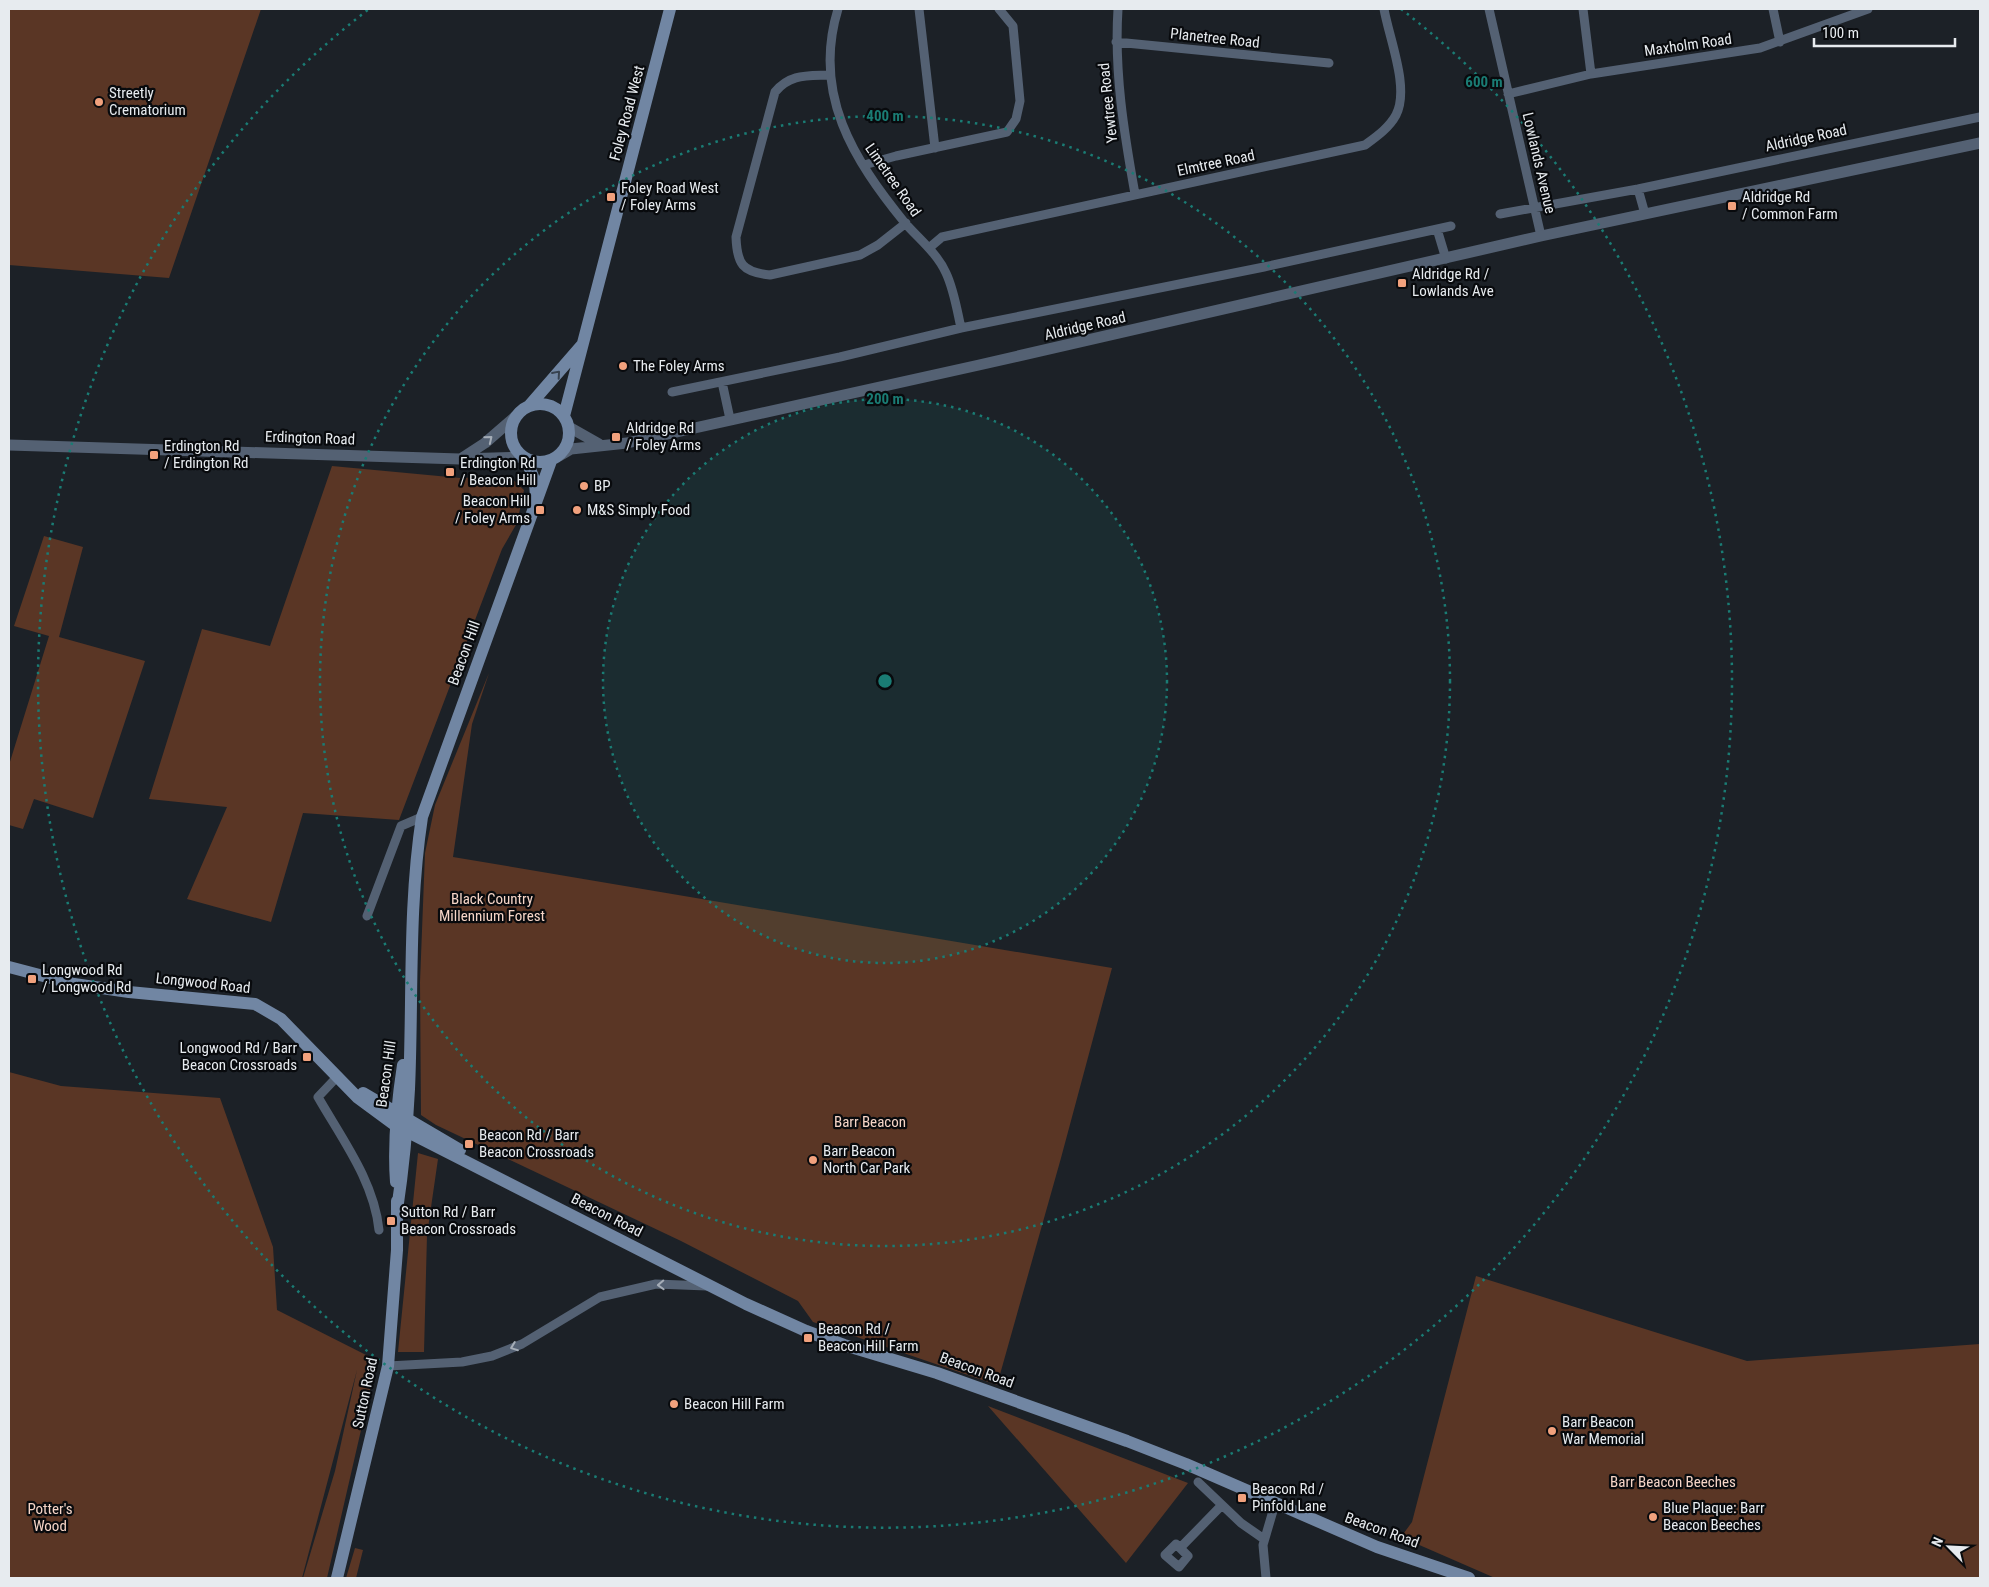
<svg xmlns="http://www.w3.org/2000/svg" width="1989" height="1587" font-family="'Roboto Condensed',sans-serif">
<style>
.green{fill:#5a3625}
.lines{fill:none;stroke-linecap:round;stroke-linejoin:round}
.minor{stroke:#546173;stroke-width:9}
.tertiary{stroke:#546173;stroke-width:11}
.secondary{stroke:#7186a3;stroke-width:12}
.oneway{stroke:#374250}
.oneway2{stroke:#a5adb7}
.ring{fill:none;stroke:#1a7c74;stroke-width:2.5;stroke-dasharray:2.5 5}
.poi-dot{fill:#f1a17d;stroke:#080a0d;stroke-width:2}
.labels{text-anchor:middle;stroke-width:4.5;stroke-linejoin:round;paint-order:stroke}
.street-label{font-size:15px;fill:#e7ebef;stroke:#080a0d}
.poi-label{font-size:15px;fill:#e7ebef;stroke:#080a0d;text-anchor:start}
.park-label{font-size:15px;fill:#f6d5c7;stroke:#080a0d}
.centre{fill:#1a7c74;stroke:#080a0d;stroke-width:2.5}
.ring-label{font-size:15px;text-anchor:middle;font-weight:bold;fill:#1a7c74;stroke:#080a0d;stroke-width:4.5;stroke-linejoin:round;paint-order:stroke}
</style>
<rect width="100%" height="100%" fill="#1c2127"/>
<!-- green -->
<path class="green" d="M9,9h252l-92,269 -160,-13z
M332,466l128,12 49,-2 15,14 -7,33 -15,26 -103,271 -96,-7 -32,109 -84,-23 40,-92 -78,-8 53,-170 68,17z
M44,536l39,11 -24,90 86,24 -52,157 -59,-19 -11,30 -14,-4v-60l40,-129 -35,-10z
M489,673l-17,51 -19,133 659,111 -51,190 -64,227 -184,-63 -15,-21 -117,-60 -245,-116 -15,-10 -1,-133 5,-129 10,-48z
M9,1072l52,14 159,12 53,149 4,63 97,49 -4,32 -43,187h-24l32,-107 22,-101 -55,208h-293z
M418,1153l20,6 -11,76 -3,117h-26z
M1476,1276l271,85 233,-17v234h-485l-94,-41 11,-15z
M988,1406l200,77 -62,80z
M355,1548l8,2 -7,28h-10z"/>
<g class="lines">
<!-- minor -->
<path class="minor" d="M838,9c-26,85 15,150 67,214 14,16 32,30 41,50 8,17 11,37 15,55
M919,9l16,139
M1118,9c-4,62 6,124 17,185
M1489,9l52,227
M1583,9l8,65
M1773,9l7,33
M1116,42l213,21
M829,75c-23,1 -39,-1 -54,17l-39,145c1,27 6,35 34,38l90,-20 18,-10 28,-22
M1508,94l83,-20 169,-26 108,-39
M864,165l32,-9 111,-24 9,-13 4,-18 -7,-75 -14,-17
M1638,189l7,25
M1500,214l138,-25 342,-72
M1437,229l9,30
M929,248l13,-11 423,-92c11,-8 24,-17 31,-30 14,-27 -7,-77 -12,-106
M722,382l8,37
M672,392l168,-35 121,-29 303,-61 187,-41
M367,916l34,-90 21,-9
M337,1077l-19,20c24,42 56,84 61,133
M388,1366l74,-4 30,-6 30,-12 78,-47 56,-13 51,2
M1198,1482l43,41 23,16
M1180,1548l8,8 -9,11 -14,-12 11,-11 4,4 41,-42
M1266,1578l-3,-33 12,-41"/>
<!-- tertiary -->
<path class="tertiary" d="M569,427l30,17
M9,445l451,14 63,-2
M559,456l12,-7 56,-6 352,-78 562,-129 439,-93
M462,458l23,-15 30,-26"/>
<!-- secondary -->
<path class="secondary" d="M511 433a29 29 0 1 1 58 0a29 29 0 1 1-58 0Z
M529,406l53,-61
M564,416l106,-407
M527,461l8,21 1,15
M9,967l65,17 55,8 126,12 26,15 77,79 38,28 350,178 60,27 38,14 93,28 190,68 59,23 191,83 92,31
M363,1093l97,57
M396,1182c-3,-40 1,-78 7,-117
M397,1210c6,-40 10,-80 12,-121 4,-91 -1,-181 13,-272l129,-356
M337,1578l51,-212 9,-116v-49"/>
</g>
<!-- one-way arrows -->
<defs><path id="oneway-chevron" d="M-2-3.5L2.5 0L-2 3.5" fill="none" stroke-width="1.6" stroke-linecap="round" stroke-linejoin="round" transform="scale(1.25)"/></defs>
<use class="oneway" href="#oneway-chevron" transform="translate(557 374) rotate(-49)"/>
<g class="oneway2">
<use href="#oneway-chevron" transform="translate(489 439) rotate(-39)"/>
<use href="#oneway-chevron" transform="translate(661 1285) rotate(178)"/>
<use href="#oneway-chevron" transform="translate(514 1347) rotate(159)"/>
</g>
<!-- distance rings -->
<circle cx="885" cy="681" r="282" fill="#1a7c74" fill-opacity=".12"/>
<g class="ring">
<circle cx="885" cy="681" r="282"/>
<circle cx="885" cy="681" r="565"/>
<path d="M1401 9A847 847 0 1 1 369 9"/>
</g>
<!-- markers -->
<g class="poi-dot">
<circle cx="99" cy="102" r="5"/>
<rect x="606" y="192" width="10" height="10" rx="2.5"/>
<rect x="1727" y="201" width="10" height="10" rx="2.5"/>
<rect x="1397" y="278" width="10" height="10" rx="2.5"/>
<circle cx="623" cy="366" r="5"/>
<rect x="611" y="432" width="10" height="10" rx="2.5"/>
<rect x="149" y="450" width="10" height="10" rx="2.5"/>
<rect x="445" y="467" width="10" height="10" rx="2.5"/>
<circle cx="584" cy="486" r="5"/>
<rect x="535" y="505" width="10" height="10" rx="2.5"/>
<circle cx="577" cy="510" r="5"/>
<rect x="27" y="974" width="10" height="10" rx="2.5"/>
<rect x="302" y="1052" width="10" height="10" rx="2.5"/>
<rect x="464" y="1139" width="10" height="10" rx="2.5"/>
<circle cx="813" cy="1160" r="5"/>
<rect x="386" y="1216" width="10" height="10" rx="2.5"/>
<rect x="803" y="1333" width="10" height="10" rx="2.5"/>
<circle cx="674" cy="1404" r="5"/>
<circle cx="1552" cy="1431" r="5"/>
<rect x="1237" y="1493" width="10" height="10" rx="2.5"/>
<circle cx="1653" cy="1517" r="5"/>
</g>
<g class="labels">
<!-- street labels -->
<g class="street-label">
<text transform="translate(1215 38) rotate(6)" y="5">Planetree Road</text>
<text transform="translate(1688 45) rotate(-8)" y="5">Maxholm Road</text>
<text transform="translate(1108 103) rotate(-96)" y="5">Yewtree Road</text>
<text transform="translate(627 113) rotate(-75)" y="5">Foley Road West</text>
<text transform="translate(1806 138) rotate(-12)" y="5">Aldridge Road</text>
<text transform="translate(1216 163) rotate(-12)" y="5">Elmtree Road</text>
<text transform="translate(1539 163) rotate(77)" y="5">Lowlands Avenue</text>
<text transform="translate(893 180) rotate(55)" y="5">Limetree Road</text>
<text transform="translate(1085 326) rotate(-13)" y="5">Aldridge Road</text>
<text transform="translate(310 438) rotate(2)" y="5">Erdington Road</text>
<text transform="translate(464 653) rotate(-70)" y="5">Beacon Hill</text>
<text transform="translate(203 983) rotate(6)" y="5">Longwood Road</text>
<text transform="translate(386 1074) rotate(-82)" y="5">Beacon Hill</text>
<text transform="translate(607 1215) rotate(27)" y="5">Beacon Road</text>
<text transform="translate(977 1370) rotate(20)" y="5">Beacon Road</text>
<text transform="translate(365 1393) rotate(-78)" y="5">Sutton Road</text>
<text transform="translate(1382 1530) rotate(20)" y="5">Beacon Road</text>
</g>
<!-- poi labels -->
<g class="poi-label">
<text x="109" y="98">Streetly<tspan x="109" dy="17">Crematorium</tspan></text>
<text x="621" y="193">Foley Road West<tspan x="621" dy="17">/ Foley Arms</tspan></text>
<text x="1742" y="202">Aldridge Rd<tspan x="1742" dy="17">/ Common Farm</tspan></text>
<text x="1412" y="279">Aldridge Rd /<tspan x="1412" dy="17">Lowlands Ave</tspan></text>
<text x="633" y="371">The Foley Arms</text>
<text x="626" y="433">Aldridge Rd<tspan x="626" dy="17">/ Foley Arms</tspan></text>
<text x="164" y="451">Erdington Rd<tspan x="164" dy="17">/ Erdington Rd</tspan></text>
<text x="460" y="468">Erdington Rd<tspan x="460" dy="17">/ Beacon Hill</tspan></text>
<text x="594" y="491">BP</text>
<text x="530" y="506" text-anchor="end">Beacon Hill<tspan x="530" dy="17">/ Foley Arms</tspan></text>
<text x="587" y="515">M&amp;S Simply Food</text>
<text x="42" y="975">Longwood Rd<tspan x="42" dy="17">/ Longwood Rd</tspan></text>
<text x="297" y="1053" text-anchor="end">Longwood Rd / Barr<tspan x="297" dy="17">Beacon Crossroads</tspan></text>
<text x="479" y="1140">Beacon Rd / Barr<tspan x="479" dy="17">Beacon Crossroads</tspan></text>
<text x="823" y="1156">Barr Beacon<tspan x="823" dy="17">North Car Park</tspan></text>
<text x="401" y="1217">Sutton Rd / Barr<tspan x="401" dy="17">Beacon Crossroads</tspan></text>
<text x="818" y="1334">Beacon Rd /<tspan x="818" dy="17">Beacon Hill Farm</tspan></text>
<text x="684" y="1409">Beacon Hill Farm</text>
<text x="1562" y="1427">Barr Beacon<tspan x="1562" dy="17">War Memorial</tspan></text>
<text x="1252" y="1494">Beacon Rd /<tspan x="1252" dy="17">Pinfold Lane</tspan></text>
<text x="1663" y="1513">Blue Plaque: Barr<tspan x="1663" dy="17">Beacon Beeches</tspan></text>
</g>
<!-- park labels -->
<g class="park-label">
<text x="492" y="904">Black Country<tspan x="492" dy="17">Millennium Forest</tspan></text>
<text x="870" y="1127">Barr Beacon</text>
<text x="1673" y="1487">Barr Beacon Beeches</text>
<text x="50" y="1514">Potter's<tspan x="50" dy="17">Wood</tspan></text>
</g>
</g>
<circle cx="885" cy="681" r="8" class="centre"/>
<g class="ring-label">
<text x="1484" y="87">600 m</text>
<text x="885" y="121">400 m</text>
<text x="885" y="404">200 m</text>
</g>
<!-- border -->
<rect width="1989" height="1587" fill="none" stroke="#e7ebef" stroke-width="20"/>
<!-- north arrow -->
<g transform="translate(1949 1547) rotate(294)" stroke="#080a0d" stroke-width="4" paint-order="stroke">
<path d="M0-4L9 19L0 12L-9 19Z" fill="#e7ebef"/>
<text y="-8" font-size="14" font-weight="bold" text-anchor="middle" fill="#e7ebef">N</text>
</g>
<!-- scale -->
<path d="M1814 38v8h141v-8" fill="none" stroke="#e7ebef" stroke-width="2.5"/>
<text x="1822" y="38" font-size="15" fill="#e7ebef" stroke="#080a0d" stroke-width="4" paint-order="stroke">100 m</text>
</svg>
